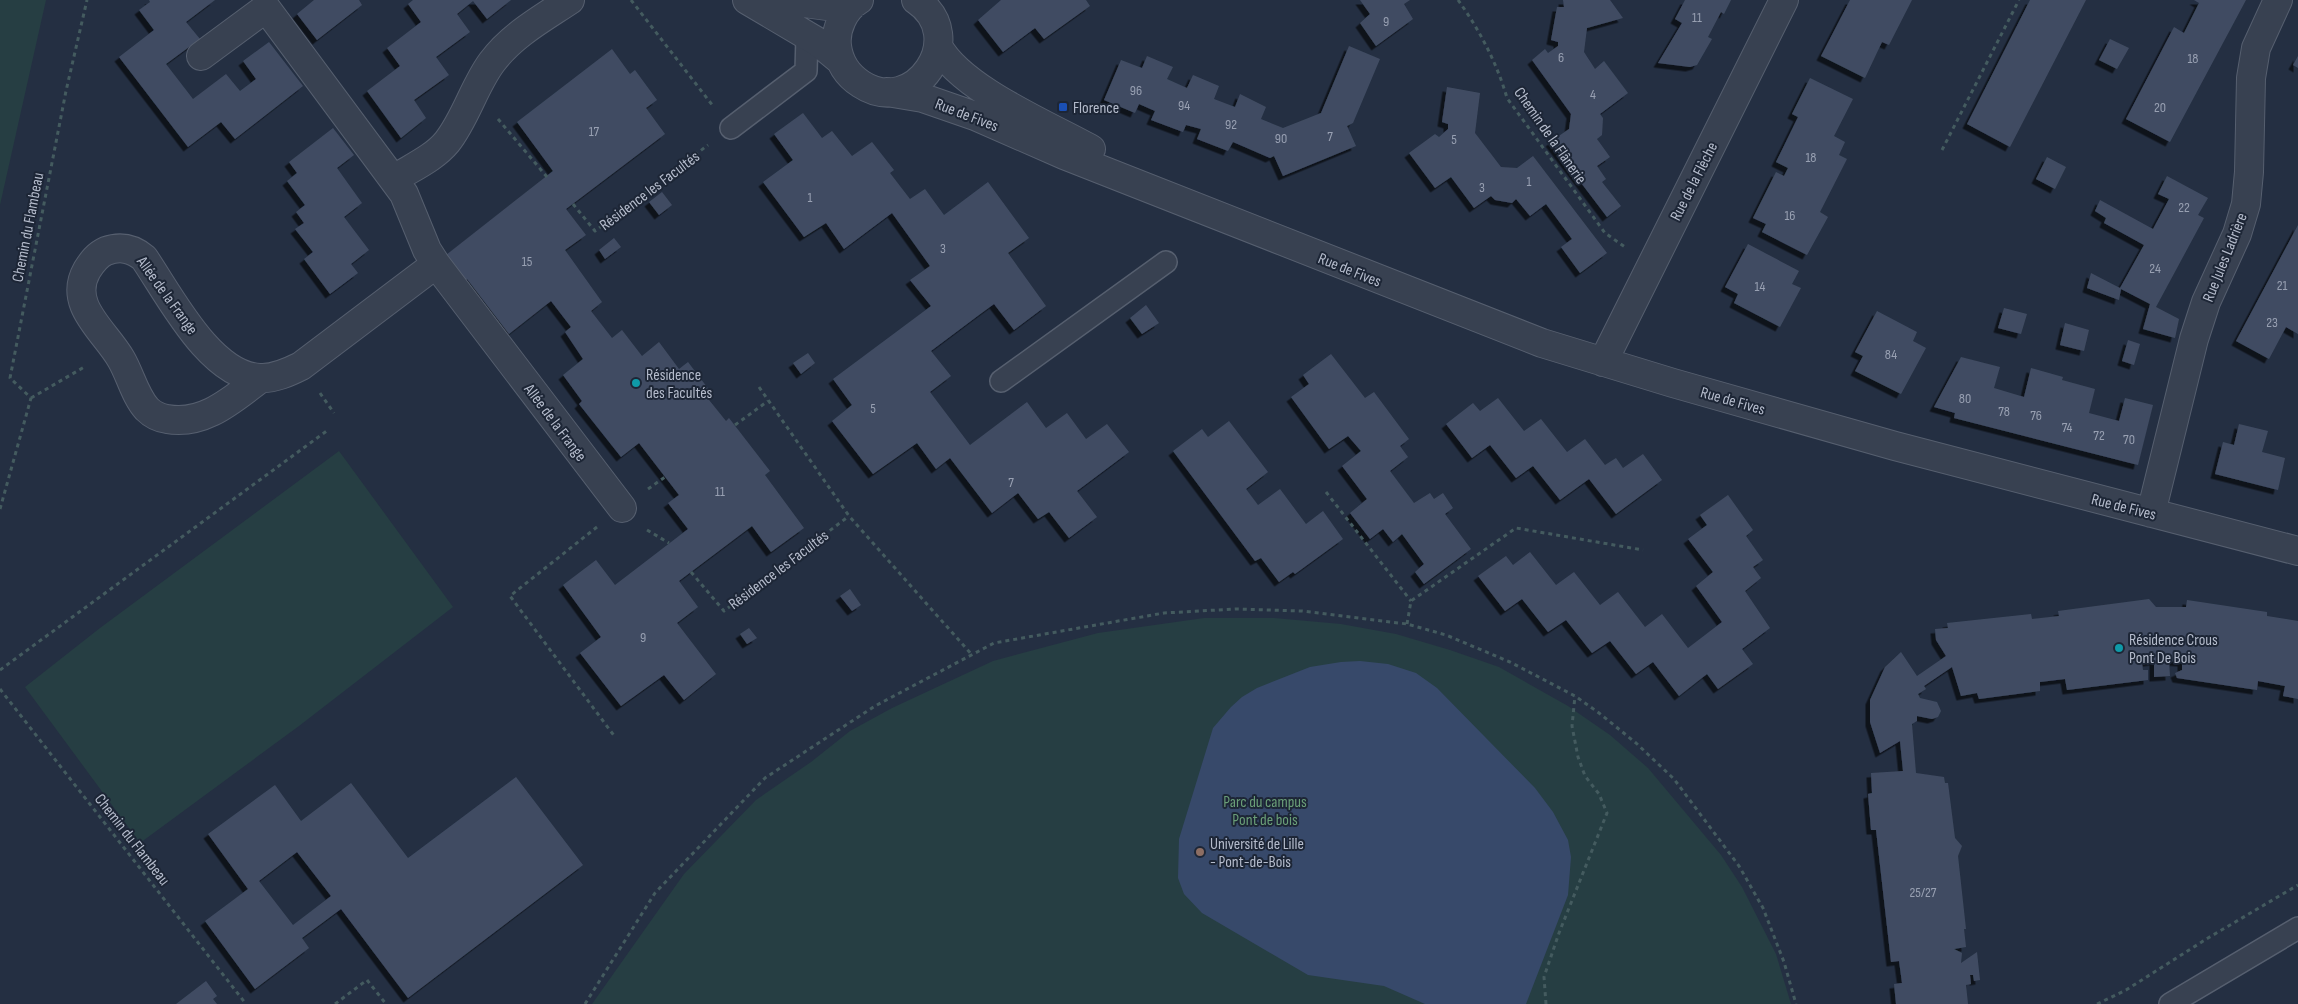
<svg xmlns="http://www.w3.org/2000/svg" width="2298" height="1004" font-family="'Sofia Sans Condensed',sans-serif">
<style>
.green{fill:#263e43}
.water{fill:#37496a}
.building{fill:#404c62;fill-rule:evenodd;filter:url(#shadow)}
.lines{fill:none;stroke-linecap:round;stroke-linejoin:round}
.lane-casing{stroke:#565f6f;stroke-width:24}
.street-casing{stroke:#565f6f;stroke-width:30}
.path{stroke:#445b5f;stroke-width:3;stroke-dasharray:4 4;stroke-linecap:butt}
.lane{stroke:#384151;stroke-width:21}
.street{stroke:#384151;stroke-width:28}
.transit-dot{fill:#1a4fb4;stroke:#1d2636;stroke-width:2}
.culture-dot{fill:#0f9aa8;stroke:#1d2636;stroke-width:2}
.education-dot{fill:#8d6e63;stroke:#1d2636;stroke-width:2}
.labels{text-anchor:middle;stroke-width:4;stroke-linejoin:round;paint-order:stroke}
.number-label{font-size:14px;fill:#98a0b2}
.poi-label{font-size:16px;fill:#b5bccc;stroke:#1d2636;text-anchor:start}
.street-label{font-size:16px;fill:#b5bccc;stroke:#1d2636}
.park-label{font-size:16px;fill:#6a9e78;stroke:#1d2636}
</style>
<defs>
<filter id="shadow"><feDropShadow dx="-4.5" dy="4.5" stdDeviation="0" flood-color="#0009"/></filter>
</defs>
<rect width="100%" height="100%" fill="#242f42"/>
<!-- green -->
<path class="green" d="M0,0h46l-46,205z
M339,451l114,156 -154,119 -159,117 -115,-156 75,-59z
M1204,618h70l67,6 55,10 54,16 49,17 69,39 42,29 38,33 73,87 21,32 34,67 15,50h-1199l92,-130 72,-74 55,-38 39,-31 42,-23 101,-47 105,-28z"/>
<!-- water -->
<path class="water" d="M1360,661l28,3 28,9 21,15 98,100 18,24 15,28 3,17 -3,38 -42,109h-101l-41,-18 -76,-11 -106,-62 -18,-19 -6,-16 1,-39 34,-111 18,-21 11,-10 15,-9 53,-21 31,-5z"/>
<!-- building -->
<path class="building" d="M149,0h66l-29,22 14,17 -34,25 27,35 33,-25 14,17 16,-12 -13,-18 26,-19 34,44 -68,53 -14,-17 -33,25 -69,-90 35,-27 -15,-20 11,-8z
M314,0h45l3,5 -45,35 -20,-26z
M413,0h98l-24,19 -14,-18 -16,13 13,18 -34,25 13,18 -35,25 12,18 -25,20 -34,-47 33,-25 -13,-18 34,-26 -13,-18z
M1001,0h85l4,6 -46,33 -9,-11 -32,24 -25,-32z
M1360,0h50l-6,4 9,15 -37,27 -16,-23 10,-9z
M1563,0h47l13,18 -36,10 -3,24 11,17 9,-8 24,32 -28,21 3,4 -1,17 -5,4 13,18 -13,9 9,13 -4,3 19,24 -14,11 -57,-75 19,-13 2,-15 -39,-54 13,-11 3,4 10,-7v-4l-7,-2 6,-33h7z
M1685,0h46l-7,14 -3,-2 -13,25 4,2 -15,26 -7,2 -32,-4 24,-40 -7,-4z
M1850,0h62l-23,45 -7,-3 -17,36 -44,-22z
M2030,0h56l-76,147 -43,-23z
M2194,0h52l-76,142 -44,-23 48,-92 10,6 15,-30z
M2110,39l19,9 -12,21 -18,-9z
M1349,46l31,13 -27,64 -6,3 9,20 -73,30 -9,-20 -4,2 -37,-16 -5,9 -31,-12 4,-10 -15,-4 -3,7 -32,-12 4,-9 -16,-7 -4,9 -31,-13 17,-40 21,8 5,-12 26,11 -6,12 20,9 6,-13 26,11 -5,13 21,8 5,-13 26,13 -5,12 22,9 38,-15z
M612,49l18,25 5,-4 22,30 -11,8 19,26 -99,75 20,26 -21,15 37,52 -11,9 21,27 10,-8 20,26 17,-14 20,27 9,-7 22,29 -5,4 21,26 3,-3 41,53 -5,4 39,53 -33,24 -19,-26 -73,55 19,26 -21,16 39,51 -32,26 -20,-25 -43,31 -41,-53 21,-16 -38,-52 33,-25 19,25 73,-56 -20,-26 11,-8 -40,-52 -18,14 -42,-53 3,-3 -19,-26 20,-16 -18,-27 6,-5 -20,-26 -42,33 -42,-55 -3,2 -18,-26 107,-84 -36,-49z
M2298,56v12l-5,-3z
M1810,78l43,21 -19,37 11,6 -6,13 8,4 -27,53 8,5 -21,38 -45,-23 4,-8 -13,-6 23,-46 8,4 4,-8 -12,-6 22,-45 -6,-3z
M1447,87l33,6 -5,40 26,34 16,1 16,-12 74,97 -27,20 -19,-26 11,-8 -26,-35 -16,12 -14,-17 -4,4 -17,-3 -4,-4 -17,12 -23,-31 -16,11 -26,-35 26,-19 4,3 9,-8v-5l-6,-2z
M803,113l19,25 10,-7 20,25 20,-14 22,28 -4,3 20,26 15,-10 19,26 44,-33 41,56 -21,15 38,53 -32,24 -20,-26 -15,11 -48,36 20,25 -21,16 40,53 57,-43 19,26 21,-15 19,26 21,-15 22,28 -52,39 20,26 -28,21 -20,-26 -11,7 -20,-26 -26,20 -42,-55 -14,11 -19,-26 -44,31 -41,-53 20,-16 -19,-26 98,-73 -21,-26 20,-14 -38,-53 -48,36 -18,-26 -22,14 -41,-55 30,-22 -19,-26z
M333,128l21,27 -17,13 25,35 -18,14 25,33 -18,14 7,9 -28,21 -26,-35 9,-7 -18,-23 9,-6 -8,-11 9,-7 -18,-24 10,-8 -8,-11z
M2047,157l19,10 -11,22 -19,-10z
M2167,176l41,22 -10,17 6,3 -48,89 23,12 -4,19 -32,-9 7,-25 -29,-15 -2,11 -32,-12 4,-15 29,15 24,-43 -40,-22 2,-5 -11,-7 5,-11 53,29 16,-30 -11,-5z
M662,192l10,13 -13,10 -10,-13z
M2298,225v109l-12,-7 -17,32 -33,-18z
M614,238l7,9 -16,12 -6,-9z
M1748,244l51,27 -7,13 9,4 -21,39 -46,-24 4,-9 -13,-7z
M1146,305l13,18 -17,11 -12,-16z
M2004,308l23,6 -6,20 -23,-6z
M1877,311l40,21 -4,9 13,7 -25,46 -46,-23 8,-15 -8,-4z
M2065,323l24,7 -5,21 -24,-6z
M2128,340l12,4 -6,21 -12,-4z
M808,353l7,10 -14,11 -8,-11z
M1331,354l34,44 9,-6 35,47 -9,7 8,11 -18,14 24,32 16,-10 4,6 9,-6 10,15 -8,6 26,35 -47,35 -9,-12 9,-8 -22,-30 -9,8 -10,-13 -13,10 -20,-26 17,-14 -25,-33 19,-15 -13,-15 -19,13 -38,-52 18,-13 -6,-9z
M1961,357l39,10 -6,21 30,9 7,-29 32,9 -1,3 33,9 -6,24 30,8 6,-23 28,7 -15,60 -184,-47 1,-5 -21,-6z
M1498,398l26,33 17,-12 26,33 18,-13 20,26 11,-7 7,10 20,-14 19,26 -46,34 -27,-35 -29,21 -27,-34 -17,12 -26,-33 -18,13 -26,-34 27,-21 7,8z
M1229,421l39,51 -22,17 12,16 22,-16 26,35 17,-13 20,28 -48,35 -2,-2 -14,10 -18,-24 -6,3 -82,-110 29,-22 6,8z
M2239,424l29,7 -6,21 23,6 -7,32 -63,-16 8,-32 11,3z
M1728,495l25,35 -7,6 17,24 -10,7 8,11 -16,13 25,37 -28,21 11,15 -35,25 -11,-15 -28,22 -26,-34 -17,12 -26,-33 -18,12 -26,-33 -18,12 -26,-33 -17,12 -27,-35 28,-20 7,9 17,-13 26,33 18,-13 26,33 18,-13 27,35 17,-13 26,34 34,-26 -26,-36 17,-14 -25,-33 19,-14 -7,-10z
M850,589l11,16 -9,6 -12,-15z
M2149,599l7,8h30l1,-7 80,12v4l31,5v78l-15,-3 2,-10 -27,-5 -1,9 -80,-12 -2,-5 7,-3v-8l-13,-1 1,15 -16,1v-16l-12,2 1,7h5v10l-81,10 -2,-11 -25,3v9l-61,8 -2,-6 -16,3 -9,-29 -28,19 2,3 -8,5 2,4 17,4 4,9 -3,6 -6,2 -15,-3v5l-5,3 4,49 28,4 1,6h3l7,55 7,8 -4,10 8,73h-2l2,18 -12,2 8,4 -1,10 16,-11 3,28 -6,1 -1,-6h-3l1,9 -5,1 2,19h-72l-2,-20 8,-1 -3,-22 -8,1 -15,-132h-5l-3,-36 4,-1 -1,-20 32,-2 -3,-30 -20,12 -10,-31v-22l15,-33 16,-15 16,24 29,-20 -10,-16 -1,-11 13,-1 -1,-5 84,-9 1,5 27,-3 -1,-5z
M749,628l8,10 -10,6 -7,-10z
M516,777l67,88 -175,133 -67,-89 -39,29 7,10 -54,41 -50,-68 43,-32 -40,-55 67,-49 26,36 50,-38 57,75zM297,852l34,44 -38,29 -34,-44z
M206,981l11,15 -4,3 4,5h-41z"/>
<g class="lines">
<!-- lane casing -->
<g class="lane-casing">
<path id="lane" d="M731,128l75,-57 1,-35
M1001,381l165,-119
M2170,1004l128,-76"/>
</g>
<!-- street casing -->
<g class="street-casing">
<path id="street" d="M747,0l71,42 23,19
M782,0l45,6 29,-4
M859,0c-15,9 -24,29 -22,46 2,16 10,29 24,38 53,35 110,-47 55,-84
M938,46c23,43 110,79 153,103
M201,56l65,-48 138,186 23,56 9,14 186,244
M887,92l36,6 52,18 89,39 478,188 131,40 222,63 403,105
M394,179c17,-11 40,-21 53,-37 19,-24 27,-56 45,-80 20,-27 51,-44 78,-62
M1603,362l181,-362
M261,378c-28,21 -57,48 -94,41 -7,-1 -15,-5 -20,-10 -12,-13 -17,-35 -26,-50 -16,-28 -54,-54 -34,-89 5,-8 10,-15 19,-19 14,-5 26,-3 38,7 26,38 66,118 116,120 14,1 29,-6 41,-12l135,-102
M2151,513l43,-174 12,-37 31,-68 9,-30 3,-32 2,-94 5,-30 22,-48"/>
</g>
<!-- path -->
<path class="path" d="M631,0l82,106
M1458,0c21,29 39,63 49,98l98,135 20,14
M498,119l49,58
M1942,150l77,-150
M573,204l22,27 113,-86
M759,387l90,129 123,139
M320,393l14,20
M31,398l55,-32
M735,425l33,-24
M648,489l17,-12
M1326,492l85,109
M0,509l31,-111 -21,-20 56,-287 21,-91
M597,527l-87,69 105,141
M647,530l22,13
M691,572l33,39 125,-95
M1407,624l4,-23 105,-73 127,22
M0,670l328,-240
M0,689l246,315
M335,1004l32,-24 19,24
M585,1004l70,-111 110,-115 110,-72 119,-63 170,-30 71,-4 67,2 105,13 39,11 64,27 65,34 24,17 37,30 38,36 65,87 24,42 21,54 12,42
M1546,1004l-2,-27 15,-44 48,-120 -8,-19 -14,-18 -7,-19 -6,-31 3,-30
M2097,1004l29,-14 82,-52 90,-53"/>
<!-- lane -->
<use href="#lane" class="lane"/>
<!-- street -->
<use href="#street" class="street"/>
</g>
<!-- markers -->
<rect class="transit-dot" x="1058" y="102" width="10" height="10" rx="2.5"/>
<g class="culture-dot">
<circle cx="636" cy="383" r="5"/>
<circle cx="2119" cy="648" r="5"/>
</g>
<circle class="education-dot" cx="1200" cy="852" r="5"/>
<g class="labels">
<!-- number labels -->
<g class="number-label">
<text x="1697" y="22">11</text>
<text x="1386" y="26">9</text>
<text x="1561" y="62">6</text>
<text x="2193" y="63">18</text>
<text x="1136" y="95">96</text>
<text x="1593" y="99">4</text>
<text x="1184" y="110">94</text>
<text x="2160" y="112">20</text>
<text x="1231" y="129">92</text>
<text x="594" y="136">17</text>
<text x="1330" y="141">7</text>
<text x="1281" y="143">90</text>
<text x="1454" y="144">5</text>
<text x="1811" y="162">18</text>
<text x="1529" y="186">1</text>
<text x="1482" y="192">3</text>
<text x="810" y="202">1</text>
<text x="2184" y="212">22</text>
<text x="1790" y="220">16</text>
<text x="943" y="253">3</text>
<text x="527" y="266">15</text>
<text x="2155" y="273">24</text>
<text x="2282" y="290">21</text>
<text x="1760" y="291">14</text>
<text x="2272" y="327">23</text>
<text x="1891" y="359">84</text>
<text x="1965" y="403">80</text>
<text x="873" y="413">5</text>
<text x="2004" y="416">78</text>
<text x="2036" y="420">76</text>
<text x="2067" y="432">74</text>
<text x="2099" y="440">72</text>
<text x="2129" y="444">70</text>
<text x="1011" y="487">7</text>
<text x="720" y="496">11</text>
<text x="643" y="642">9</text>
<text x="1923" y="897">25/27</text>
</g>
<!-- poi labels -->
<g class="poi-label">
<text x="1073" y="113">Florence</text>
<text x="646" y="380">Résidence<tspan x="646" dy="18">des Facultés</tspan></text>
<text x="2129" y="645">Résidence Crous<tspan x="2129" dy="18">Pont De Bois</tspan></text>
<text x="1210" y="849">Université de Lille<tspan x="1210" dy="18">- Pont-de-Bois</tspan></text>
</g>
<!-- street labels -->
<g class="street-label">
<text transform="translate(967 114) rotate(21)" y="6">Rue de Fives</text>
<text transform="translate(1551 135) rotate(55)" y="6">Chemin de la Flânerie</text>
<text transform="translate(1693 181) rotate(-63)" y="6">Rue de la Flèche</text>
<text transform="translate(649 190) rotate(-37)" y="6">Résidence les Facultés</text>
<text transform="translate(27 227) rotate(-79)" y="6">Chemin du Flambeau</text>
<text transform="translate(2224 257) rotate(-68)" y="6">Rue Jules Ladrière</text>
<text transform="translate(1350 269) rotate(22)" y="6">Rue de Fives</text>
<text transform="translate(168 295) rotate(54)" y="6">Allée de la Frange</text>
<text transform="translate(1733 400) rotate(16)" y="6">Rue de Fives</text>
<text transform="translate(556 422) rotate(53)" y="6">Allée de la Frange</text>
<text transform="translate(2124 506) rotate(14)" y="6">Rue de Fives</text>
<text transform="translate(778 569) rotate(-37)" y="6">Résidence les Facultés</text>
<text transform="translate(133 839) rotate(52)" y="6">Chemin du Flambeau</text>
</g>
<!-- park labels -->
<g class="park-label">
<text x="1265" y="807">Parc du campus<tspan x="1265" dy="18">Pont de bois</tspan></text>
</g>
</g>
</svg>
